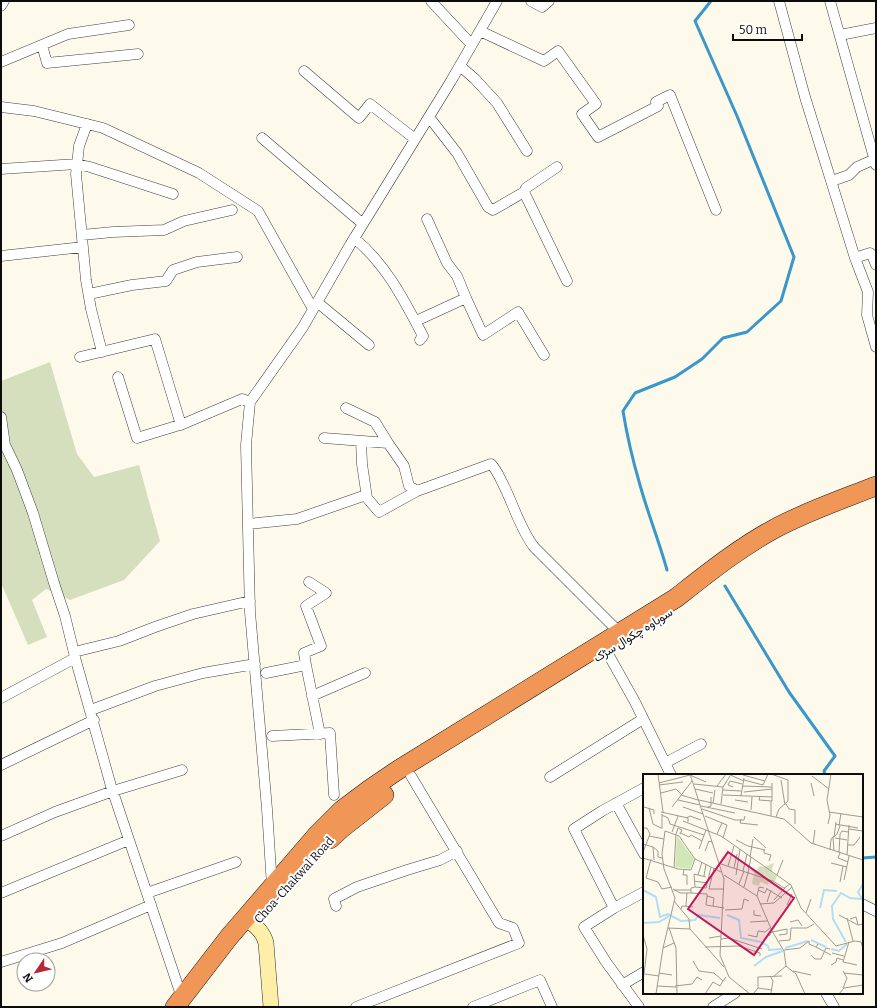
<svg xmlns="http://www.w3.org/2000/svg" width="877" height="1008" font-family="Bitter,Vazirmatn,serif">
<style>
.cemetery{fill:#d5dfbe}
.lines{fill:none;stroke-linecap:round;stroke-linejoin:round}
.stream{stroke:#3a97c9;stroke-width:3}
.street-casing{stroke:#3f3f3f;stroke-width:11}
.secondary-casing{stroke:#2e2e2e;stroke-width:16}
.highway-casing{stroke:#1d1d1d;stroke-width:20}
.street{stroke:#fff;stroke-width:10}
.secondary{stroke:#fdefa8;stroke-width:15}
.highway{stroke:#f09657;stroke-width:19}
.labels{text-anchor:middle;stroke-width:4;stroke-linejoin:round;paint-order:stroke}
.street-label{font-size:12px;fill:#0c0c0c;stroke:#fff}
.inset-river{fill:none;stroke:#b1def4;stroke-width:2}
.inset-road{fill:none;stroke:#9d9b92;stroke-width:1}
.view{fill:#c2185b;fill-opacity:0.15;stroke:#c2185b;stroke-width:2}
.inset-edge{fill:none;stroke:#0c0c0c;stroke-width:2}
</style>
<rect width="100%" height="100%" fill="#fefaeb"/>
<!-- cemetery -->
<path class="cemetery" d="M50,362l27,92 17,23 45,-12 21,76 -36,39 -54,20 -24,-11 -14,11 15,37 -19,8 -27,-62v-202z"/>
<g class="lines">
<!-- stream -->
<path class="stream" d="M667,570c-8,-29 -19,-56 -27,-85 -7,-24 -13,-49 -17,-74l12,-18 40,-16 27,-18 21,-21 24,-6 34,-31 13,-44 -57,-141 -42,-95 16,-20
M725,586l64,106 46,64 -11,15 1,4
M862,858l14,-1"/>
<!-- street casing -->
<g class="street-casing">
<path id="street" d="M431,1l41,44
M531,1l11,6 7,-6
M779,1l26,96 50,161 13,34 -1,23 9,32
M830,1l46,164
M1,6l3,-5
M480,31l64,30 14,-10 38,53 -14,10 16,23 60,-31 -2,-4 14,-7 46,115
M840,35l36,-7
M42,45l5,18 91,-9
M1,62l67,-28 61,-9
M460,66l15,13 22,24 30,48
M304,71l55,47 11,-14 45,35
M1,107l33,4 69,17 96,45 59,38 55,98
M429,117l28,36 31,54 5,3 31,-18 43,89
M87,124l-8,22 -3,28 10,106 5,29 11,43
M262,138l101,86
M1,169l76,-5 13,3 83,27
M832,181l17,-6 8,-8 18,-8
M524,192l2,-4 31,-21
M82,235l31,-3 51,-2 20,-9 48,-11
M354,238c32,26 50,62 69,98l-3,4
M1,256l82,-9
M855,258l15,-5 2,2 4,10
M89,294l43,-9 34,-4 7,-11 24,-8 40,-5
M466,298l17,37 35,-23 26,43
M317,302l52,43
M416,321l50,-23 -9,-22 -10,-13 -20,-44
M80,357l75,-18 26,86
M118,377l19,61 46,-14 59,-25 8,3
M346,408l29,14 13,21
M1,417l4,28 12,25 16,43 21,70 11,33 11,45 35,125 71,212
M324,438l64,5 16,23 5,20 8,5
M361,441l1,23 5,34 12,14 38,-21 74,-27c5,5 8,12 11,18 11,21 18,47 32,65l86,86
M248,524l49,-5 69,-24
M74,652l45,-11 36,-14 38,-13 57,-13
M607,652l28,50 36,73
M306,665l14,69
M266,673l40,-8 -2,-12 17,-7 -15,-40 20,-13 -17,-11
M312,696l53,-23
M1,698l74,-40
M91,710l64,-24 48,-13 52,-9
M272,736l58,-3 4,62
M665,763l36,-19
M1,765l93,-45
M550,777l93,-58
M616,803l28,51
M1,836l54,-24 58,-21 69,-21
M272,886l-5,-77 -17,-197 -4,-167 4,-43 53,-75 47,-82 101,-164 46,-80
M1,893l128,-53
M147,893l89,-31
M862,904l14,7
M336,906l-2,-7 23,-12 50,-17 33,-10 17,-9
M614,908l30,-16
M1,962l61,-19 89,-38
M622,985l22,-13
M826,993l8,14
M356,1007l163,-64 -6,-15 -14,-5 -88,-147
M473,1007l67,-27 12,27
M639,1007l-33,-45 -22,-35 30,-19 -40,-79 28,-18 42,-23
M713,1007l22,-14"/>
</g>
<!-- secondary casing -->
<g class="secondary-casing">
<path id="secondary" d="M246,918c9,8 17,13 20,25l5,64"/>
</g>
<!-- highway casing -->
<g class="highway-casing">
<path id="highway" d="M330,839l12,-11 42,-33
M175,1007l54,-70 88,-102 25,-25 28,-21 28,-19 278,-172c32,-25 63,-50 98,-69 31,-17 69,-30 102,-43"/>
</g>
<!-- street -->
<use href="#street" class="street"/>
<!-- secondary -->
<use href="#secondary" class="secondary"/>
<!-- highway -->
<use href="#highway" class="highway"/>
</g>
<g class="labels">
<!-- street labels -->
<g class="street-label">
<text transform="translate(633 635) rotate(-32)" y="4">سوہاوہ چکوال سڑک</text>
<text transform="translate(294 880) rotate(-48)" y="4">Choa-Chakwal Road</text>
</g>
</g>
<!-- overview -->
<g transform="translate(643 774)">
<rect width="220" height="220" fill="#fefaeb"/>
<path d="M34,62l17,23 -4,10 -15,-2z" fill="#d2e7b6"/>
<path d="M131,89l-3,9 6,4 -2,5h-6l-1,4 -7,-3 -3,4 -6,-2 2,-11 -3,-3 5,1 4,-5 4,1z" fill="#d5dfbe"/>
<path class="inset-river" d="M0,116l13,7 4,20 8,-3 13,7 14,-1 4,-5 21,3M177,134l4,-18 13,1M84,141l12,5 2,18 20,4 7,4 1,4 13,-1M0,149l16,-1 10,-6M168,166l15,7M203,168l-13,-23 -1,-13 9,-13 9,5 12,1 -4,-7 5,-8M142,174l23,-7M188,175l8,2 8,-7M111,192l12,-9 17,-6"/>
<path class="inset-road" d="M15,0l5,38M47,0l34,105 -4,76 9,22 21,17M85,0l16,7M128,0l17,6v21l-9,8 -3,8M100,1l22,6M169,2l17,13M101,6l19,5 5,-11M138,6l4,25M16,9l31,-8 16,7M168,9l3,13M51,10l29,3M16,11l24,-3M74,12l9,-12M99,12l30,1M90,13l-5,-2 2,-4 12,3M52,15l18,4M80,16l18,1M101,18l28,-3M18,19l15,-4 5,5M38,21l17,5M80,21l49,2M98,22l3,-18M117,22l-1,4 13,1v-18M35,26l22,5M56,26l85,19 27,24 52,17M92,26l13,2M70,29l2,-13M78,30l2,-17 7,-11M143,30l3,5 6,1v14M58,32l34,7M1,33l10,3v4M29,33l20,-26M40,33l20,7M65,33l3,-1v-9M6,34l4,16 8,4M59,35l33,11h9l1,-4M108,36l1,-13M18,38l27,6v4M186,38l34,5M19,41l6,3 2,6 34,11M62,42l22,9 -4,13M128,42v-15M43,44l4,-2 11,4M98,45l-1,4 18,2M40,47l38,15 70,49 10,23 35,38 19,-5 6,1 2,7M185,50l2,-9 -3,-15 4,-26M192,50l23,4M196,52l2,-13M0,54h4l3,6 -7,18M19,55v-15M206,55l14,2M29,58l6,-16M38,59l8,4 2,-2 11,6M33,60l2,-6 4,2 -2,4M74,60l5,-11M6,62l15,3M111,63l12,11M190,63l1,14M191,63l2,-15M192,64l12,2M93,66l12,6 17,4M0,70l10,3 5,4v6l4,1M170,70l2,-14M204,71h7l6,-8M10,73l1,13M56,75l7,-19M121,75v4l7,2 -2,6M187,76l1,-11 6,-5 3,-8M62,77l4,-10 3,1M196,79l1,-19 2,-3 6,1M197,79l-2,5 10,4M204,81l2,-30M107,83l3,-18M0,84l35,11 13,1 4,-11M8,85l-5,19 12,4 4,7 10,-2M188,89l16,4M78,90l52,17 11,7 6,-4M85,92l6,-20M31,94l2,-34M71,94l-5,21h15M91,94l3,-14M41,96l-1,5h4v10M100,97l4,-17M105,99l3,-16M55,101l4,-13M81,101l33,21 15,35 12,20 2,15 10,8 9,20M93,101l4,-26M134,101l6,-15M61,102l2,-12M201,106l5,-24M51,107l13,2M197,108l3,-16M96,110l5,-13M52,113l-1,-13 12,3M101,113l4,-14M30,115l7,4h11v-5l4,-1 11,1 5,-21M124,115l15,9M31,116h17M115,116l7,3 2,-5M48,119l16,1v2l7,2 -1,8M64,122l-1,9 18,3M114,122l2,-9 5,1M131,126l11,-12M31,127l15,18 1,10 34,38M124,128l4,-12M117,130l14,-1 18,-16M144,131l5,-11M43,132l1,-13M38,135l1,-3 11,1M82,136l17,-1 2,-10 5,2M111,136v5l7,1M163,139l5,-14M196,141l19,10 5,-1M204,144l6,23M207,145l6,-2 2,8M107,148l17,-1M147,148l8,-2 4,6M25,154l22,1M26,154l7,20 1,46M0,161l4,14 -4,33M105,161l9,2 1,-6 7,1 5,-4M126,162l3,-4 15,-3v5l-8,1M66,164l12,-2M78,165l8,-1 33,11M136,167l11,-1 1,-12h16l7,-4M206,168l-6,20 14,3M62,173l34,-1 21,7v3M173,173l15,8M20,174l11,-5M141,176l16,-2 9,-7v3l7,3 2,-3M189,179l12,3M168,181l4,4h6l5,-11 4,1M50,187l6,10 15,2 9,8 3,-4M188,191l5,-3 1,-4 6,2M150,197l18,4M16,199l13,2M201,199l19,2M2,200l14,2M127,202l3,5 -2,12M131,202l12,-10M14,212l19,1M32,212l17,-2 5,-7 5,3M115,214l14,2M200,214l4,-10 -4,-7M13,220l7,-46 12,-50 -11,-29 -2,-15 3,-23 14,5 16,23 26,13M62,220l8,-12 7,4 3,-5M110,220l5,-6v-11l24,-1M196,220l5,-6 19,-3"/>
<path class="view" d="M85,78l66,46 -40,57 -66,-46z"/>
<rect width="220" height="220" class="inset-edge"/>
</g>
<!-- border -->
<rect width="877" height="1008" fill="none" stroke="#0c0c0c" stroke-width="4"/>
<!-- north arrow -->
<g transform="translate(36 972) rotate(235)"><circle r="19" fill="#ffffff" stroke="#9e9e9e"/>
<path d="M0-3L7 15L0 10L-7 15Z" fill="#b72836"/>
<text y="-6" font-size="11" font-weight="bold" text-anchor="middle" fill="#0c0c0c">N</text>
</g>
<!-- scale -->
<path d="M733 34v6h69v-6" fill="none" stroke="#0c0c0c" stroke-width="2"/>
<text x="739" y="34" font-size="12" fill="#0c0c0c" stroke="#ffffff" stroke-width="3" paint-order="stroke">50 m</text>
</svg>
